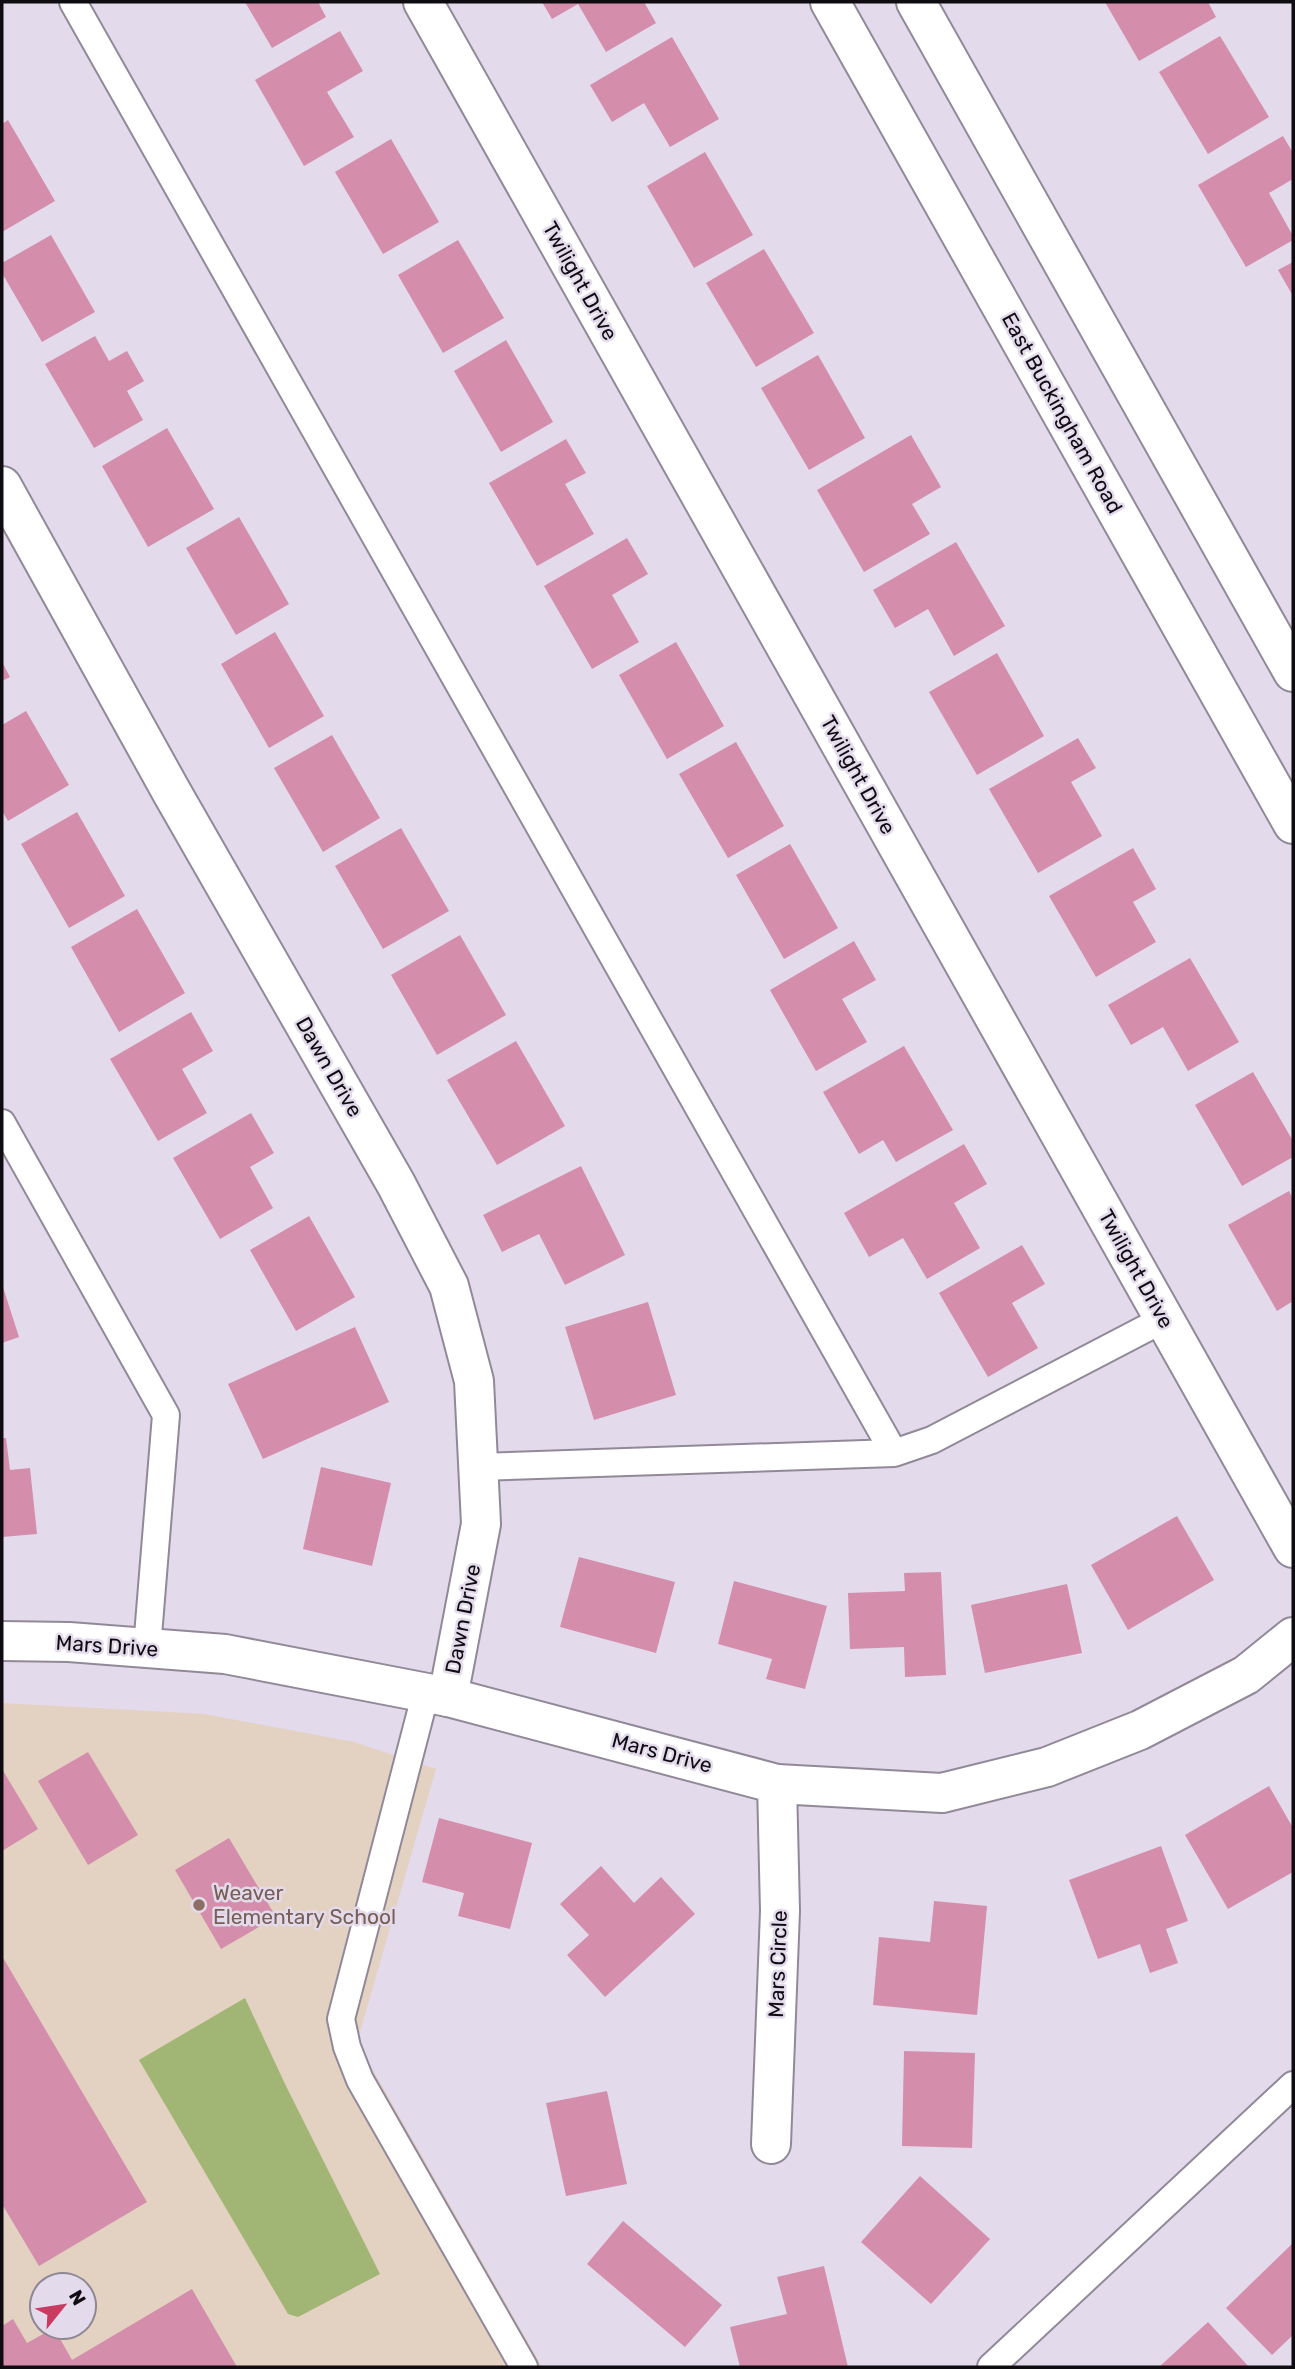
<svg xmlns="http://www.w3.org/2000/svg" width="1295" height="2369" font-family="Rubik,sans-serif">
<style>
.education{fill:#e3d1c1;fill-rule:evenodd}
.green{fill:#a1b574}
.building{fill:#d48eac}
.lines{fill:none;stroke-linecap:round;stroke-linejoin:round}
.lane-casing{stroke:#928998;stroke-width:30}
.street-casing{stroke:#928998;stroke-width:42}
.secondary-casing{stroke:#928998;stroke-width:42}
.lane{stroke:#fff;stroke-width:26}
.street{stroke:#fff;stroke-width:38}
.secondary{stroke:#fff;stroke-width:38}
.education-dot{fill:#8d6e63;stroke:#e3daeb;stroke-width:2.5}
.labels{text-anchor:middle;stroke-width:5;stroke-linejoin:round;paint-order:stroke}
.street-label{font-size:21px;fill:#0f0c11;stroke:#e3daeb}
.education-label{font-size:21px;fill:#785e54;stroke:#e3daeb;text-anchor:start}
</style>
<rect width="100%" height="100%" fill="#e3daeb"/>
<!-- education -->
<path class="education" d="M2,1703l202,11 150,28 82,27 -79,273 185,325h-540zM42,2285h42v42h-42z"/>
<!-- green -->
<path class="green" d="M245,1998l40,86 95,190 -82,43 -10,-3 -149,-254z"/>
<!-- building -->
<path class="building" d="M245,2h73l8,15 -54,31z
M542,2h102l12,21 -50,29 -28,-48 -26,15z
M1105,2h103l8,15 -77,44z
M340,31l23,40 -36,21 27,45 -50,29 -49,-86z
M1220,36l49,81 -61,37 -49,-82z
M672,37l47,82 -49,28 -26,-44 -32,19 -22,-37z
M8,120l47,81 -53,31v-108z
M1283,136l10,17v26l-24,14 24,43v4l-47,27 -48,-82z
M391,139l48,83 -56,32 -48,-82z
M705,152l48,83 -59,33 -47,-82z
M51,235l44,77 -53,30 -40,-69v-10z
M458,240l46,78 -61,35 -45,-78z
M764,249l50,84 -58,34 -50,-84z
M1293,262v34l-15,-26z
M95,336l14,25 18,-10 17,30 -17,10 16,29 -49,28 -49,-84z
M506,340l47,82 -52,30 -47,-81z
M818,355l47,83 -56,32 -48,-82z
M167,428l47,81 -66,38 -46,-81z
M911,435l30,52 -29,17 18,30 -66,38 -47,-82z
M566,439l20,34 -21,11 29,50 -57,32 -48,-83z
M239,517l50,87 -53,31 -50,-87z
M627,538l21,36 -36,21 27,47 -47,27 -48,-83z
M956,542l49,84 -51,30 -26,-47 -33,19 -22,-38z
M275,632l49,84 -55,32 -48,-84z
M676,642l48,84 -57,33 -48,-84z
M997,653l47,83 -67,39 -48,-83z
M2,662l8,15 -8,4z
M26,711l43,74 -61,36 -6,-10v-86z
M332,735l48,83 -57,34 -49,-84z
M1078,738l18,30 -25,14 31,54 -64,37 -49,-84z
M736,742l48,84 -56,32 -49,-84z
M77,812l48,84 -56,32 -48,-84z
M401,828l48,83 -66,38 -48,-83z
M790,844l48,84 -54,31 -48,-84z
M1133,848l23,41 -23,13 23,40 -60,35 -47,-81z
M137,909l48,84 -66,39 -48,-85z
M460,935l46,80 -69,40 -46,-80z
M854,941l22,39 -34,19 25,43 -51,29 -46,-81z
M1190,958l49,84 -51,29 -25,-44 -32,18 -23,-40z
M191,1012l22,39 -31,18 25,44 -49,28 -48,-82z
M516,1041l49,85 -68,39 -50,-85z
M904,1046l49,84 -57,32 -13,-22 -24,14 -36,-62z
M1253,1072l40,69v16l-51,29 -47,-81z
M251,1113l23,40 -24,14 23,41 -53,31 -47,-81z
M964,1144l23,40 -33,19 26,45 -53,31 -24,-41 -34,19 -25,-44z
M581,1166l44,89 -60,30 -26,-51 -37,18 -19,-37z
M1289,1191l4,8v102l-16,10 -49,-86z
M309,1216l46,81 -59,34 -46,-81z
M1022,1245l23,39 -33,19 26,45 -50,29 -49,-84z
M2,1284l17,53 -17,6z
M648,1302l28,93 -82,25 -29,-93z
M355,1327l34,75 -126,57 -35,-75z
M2,1438h4l4,32 20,-2 7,66 -35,3z
M321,1467l70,16 -19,83 -69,-17z
M1177,1516l37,64 -86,50 -37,-65z
M579,1557l96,25 -19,71 -96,-26z
M941,1572l5,103 -41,2 -1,-30 -54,2 -2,-56 57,-2 -1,-18z
M734,1581l93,25 -22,83 -39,-10 6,-20 -54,-15z
M1067,1584l15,69 -97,20 -14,-68z
M88,1752l50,83 -50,30 -50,-84z
M2,1769l36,60 -36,22z
M1269,1786l24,42v44l-65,37 -43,-74z
M439,1818l93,25 -22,86 -52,-13 6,-23 -42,-11z
M229,1838l47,79 -55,32 -46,-79z
M1161,1846l27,75 -22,8 12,34 -28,10 -10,-29 -42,15 -29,-79z
M601,1866l33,37 27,-26 34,37 -90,83 -38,-42 22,-20 -29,-31z
M934,1901l53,5 -10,109 -104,-10 6,-68 51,5z
M2,1956l145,246 -108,64 -37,-62z
M904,2051l71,2 -3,95 -70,-2z
M607,2091l20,93 -61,12 -20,-93z
M920,2176l70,63 -59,65 -70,-62z
M623,2221l99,84 -37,42 -98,-83z
M1293,2243v92l-21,20 -46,-47z
M824,2266l24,101h-108l-10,-40 57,-13 -10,-37z
M192,2289l45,78h-235v-41l11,-7 14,24 27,-15 18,32z
M1208,2322l41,45h-90z"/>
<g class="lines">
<!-- lane casing -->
<g class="lane-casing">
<path id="lane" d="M73,2l821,1451
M2,1123l164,292 -19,233
M478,1467l416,-14 38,-13 232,-121
M426,1692l-85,327 6,28 13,33 164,287
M991,2367l302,-282"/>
</g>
<!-- street casing -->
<g class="street-casing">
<path id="street" d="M423,2l870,1546
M2,486l169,305 225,393 53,102 25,95 7,143 -33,173
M771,2144l9,-233 -3,-127"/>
</g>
<!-- secondary casing -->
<g class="secondary-casing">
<path id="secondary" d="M830,2l463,822
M916,2l377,670
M2,1641l67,1 156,12 223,43 329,87 165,9 105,-26 93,-37 106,-55 47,-38"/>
</g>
<!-- lane -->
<use href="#lane" class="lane"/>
<!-- street -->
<use href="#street" class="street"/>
<!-- secondary -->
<use href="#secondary" class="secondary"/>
</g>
<!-- markers -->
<circle class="education-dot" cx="199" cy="1905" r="7"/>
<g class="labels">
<!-- street labels -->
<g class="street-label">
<text transform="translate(580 281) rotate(61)" y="7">Twilight Drive</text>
<text transform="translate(1062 413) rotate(61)" y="7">East Buckingham Road</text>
<text transform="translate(858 775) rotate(61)" y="7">Twilight Drive</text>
<text transform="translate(329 1067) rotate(60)" y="7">Dawn Drive</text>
<text transform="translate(1136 1269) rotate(61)" y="7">Twilight Drive</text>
<text transform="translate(463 1619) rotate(-79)" y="7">Dawn Drive</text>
<text transform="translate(107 1646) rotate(4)" y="7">Mars Drive</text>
<text transform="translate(662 1753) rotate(15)" y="7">Mars Drive</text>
<text transform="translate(778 1964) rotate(-88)" y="7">Mars Circle</text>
</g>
<!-- education labels -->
<g class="education-label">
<text x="213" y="1900">Weaver<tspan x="213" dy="24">Elementary School</tspan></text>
</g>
</g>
<!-- border -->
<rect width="1295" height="2369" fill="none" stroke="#0f0c11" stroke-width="7"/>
<!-- north arrow -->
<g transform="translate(63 2306) rotate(60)"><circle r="33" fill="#e3daeb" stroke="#8e8894" stroke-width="2"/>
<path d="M0-5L12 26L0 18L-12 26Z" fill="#ca3b61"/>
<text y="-10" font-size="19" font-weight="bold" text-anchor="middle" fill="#0f0c11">N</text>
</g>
</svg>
